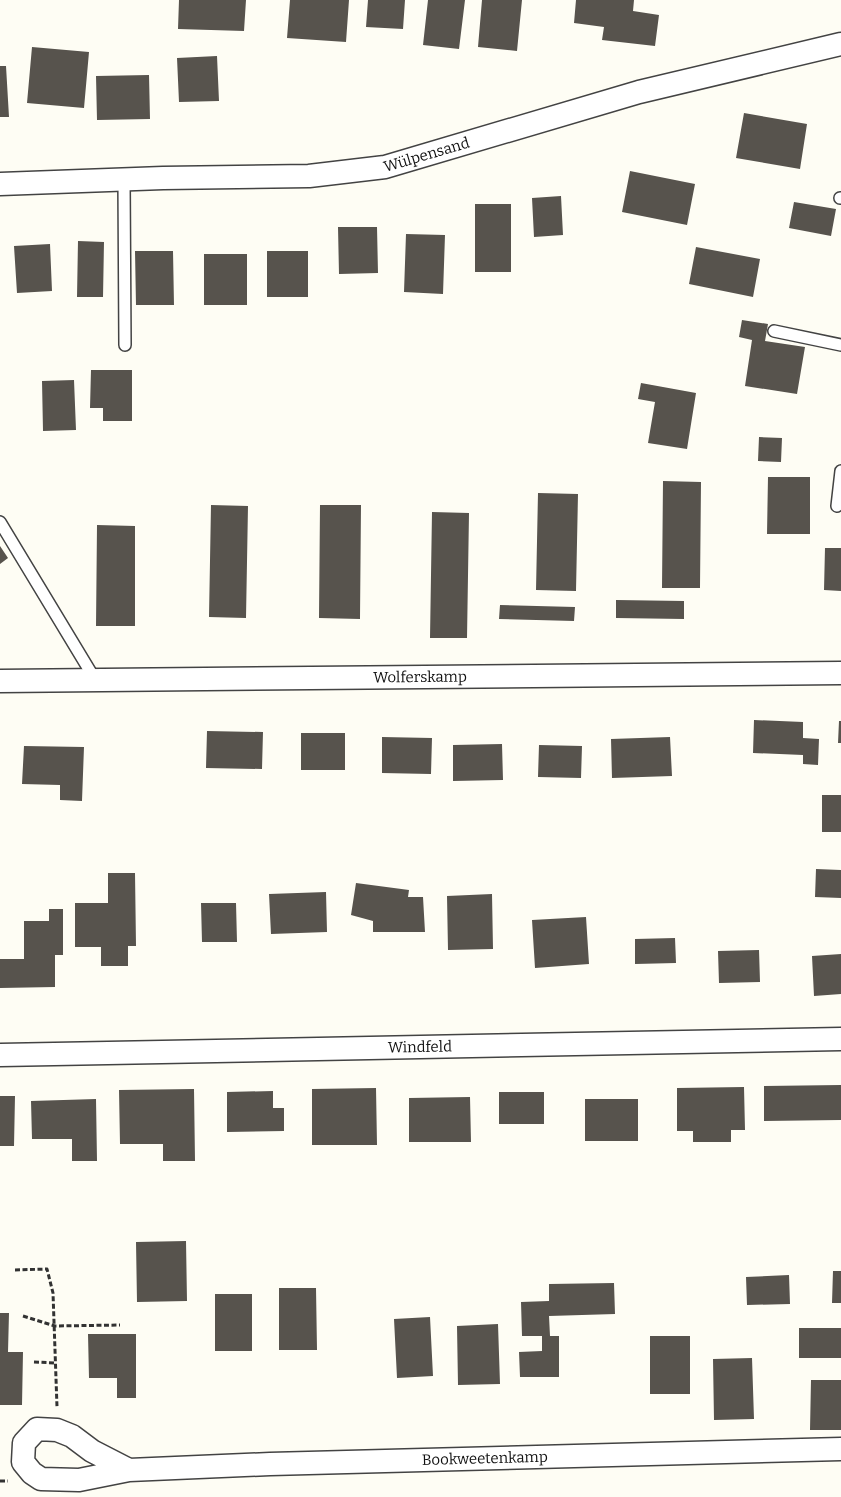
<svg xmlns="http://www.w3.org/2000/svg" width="841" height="1497" font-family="Bitter,serif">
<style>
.building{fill:#57534d}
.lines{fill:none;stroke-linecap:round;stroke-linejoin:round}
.lane-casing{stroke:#434343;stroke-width:14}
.street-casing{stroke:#434343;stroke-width:25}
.path{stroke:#323232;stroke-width:3;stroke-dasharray:5 2.5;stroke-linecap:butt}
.lane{stroke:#fff;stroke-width:11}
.street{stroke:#fff;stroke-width:22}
.labels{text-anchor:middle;stroke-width:5;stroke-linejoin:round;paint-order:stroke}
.street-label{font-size:15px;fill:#101010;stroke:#fff}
</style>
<rect width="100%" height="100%" fill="#fefdf4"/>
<!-- building -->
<path class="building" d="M179,0h67l-2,31 -66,-2z
M290,0h59l-3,42 -59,-4z
M368,0h37l-2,29 -37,-2z
M428,0h37l-6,49 -36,-4z
M482,0h40l-5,51 -39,-4z
M576,0h58l-1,11 26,4 -4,31 -53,-6 2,-13 -30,-4z
M32,47l57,5 -5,56 -57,-5z
M217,56l2,45 -40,1 -2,-44z
M0,66h6l3,51h-9z
M149,75l1,44 -53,1 -1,-44z
M744,113l63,11 -7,45 -64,-11z
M630,171l65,13 -8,41 -65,-13z
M561,196l2,39 -29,2 -2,-39z
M794,202l42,7 -5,27 -42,-8z
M475,204h36v68h-36z
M338,227h39l1,46 -39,1z
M406,234l39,1 -2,59 -39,-2z
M78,241l26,1 -1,55h-26z
M50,244l2,47 -35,2 -3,-47z
M696,247l64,12 -7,38 -64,-13z
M135,251h38l1,54h-38z
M267,251h41v46h-41z
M204,254h43v51h-43z
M742,320l26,4 -3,17 40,6 -8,47 -52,-8 7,-46 -13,-3z
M91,370h41v51h-29v-13h-13z
M74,380l2,50 -33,1 -1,-50z
M641,383l55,10 -9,56 -39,-6 7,-41 -17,-3z
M759,437l23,1 -1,24 -23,-1z
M768,477h42v57h-43z
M663,481l38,1 -1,106h-38z
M538,493l40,1 -2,97 -40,-1z
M211,505l37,1 -2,112 -37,-1z
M320,505h41l-1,114 -41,-1z
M432,512l37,1 -2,125h-37z
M97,525l38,1v100h-39z
M0,546l8,12 -8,6z
M825,548h16v43l-17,-1z
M616,600l68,1v18l-68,-1z
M500,605l75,2 -1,14 -75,-2z
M754,720l49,2v16l16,1 -1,26 -15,-1v-9l-50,-2z
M839,721h2v22h-3z
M207,731l56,1 -1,37 -56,-1z
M301,733h44v37h-44z
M382,737l50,1 -1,36 -49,-1z
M670,737l2,39 -60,2 -1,-39z
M502,744l1,36 -50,1v-36z
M539,745l43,1 -1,32 -43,-1z
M24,746l60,1 -2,54 -22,-1v-15l-38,-1z
M822,795h19v37h-19z
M816,869l25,1v28l-26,-1z
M108,873h27l1,73h-8v20h-27v-19h-26v-44h33z
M356,883l53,7 -1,7h15l2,35h-52v-11l-22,-6z
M326,892l1,40 -56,2 -2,-40z
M492,894l1,55 -45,1 -1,-54z
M201,903h35l1,39h-35z
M49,909h14v46h-8v32l-55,1v-29h24v-38h25z
M586,917l3,47 -54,4 -3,-48z
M675,938l1,25 -41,1v-25z
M759,950l1,32 -41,1 -1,-32z
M841,954v40l-27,2 -2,-40z
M841,1085v35l-77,1v-35z
M744,1087l1,43h-14v12h-38v-11h-16v-43z
M376,1088l1,57h-65v-56z
M194,1089l1,72h-32v-17h-43l-1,-54z
M273,1091v17h11v23l-57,1v-40z
M499,1092h45v32h-45z
M0,1096h15l-1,50h-14z
M470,1097l1,45h-62v-44z
M96,1099l1,62h-25v-22h-40l-1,-38z
M585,1099h53v42h-53z
M186,1241l1,60 -50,1 -1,-60z
M833,1271h8v32h-9z
M789,1275l1,29 -43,1 -1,-28z
M614,1283l1,31 -66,2 1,20h9v41h-39l-1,-25 23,-1v-15h-20l-1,-34 28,-1v-17z
M279,1288h37l1,62h-38z
M215,1294h37v57h-37z
M0,1313h9l-1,39h15l-1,53h-22z
M430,1317l3,59 -36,2 -3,-59z
M498,1324l2,60 -42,1 -1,-59z
M799,1328h42v30h-42z
M88,1334h48v64h-19v-20h-28z
M650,1336h40v58h-40z
M752,1358l2,61 -40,1 -1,-61z
M811,1380h30v50h-31z"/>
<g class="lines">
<!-- lane casing -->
<g class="lane-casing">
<path id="lane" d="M124,180l1,165
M840,198h1
M774,331l67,14
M837,506l4,-35
M0,522l96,159"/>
</g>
<!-- street casing -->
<g class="street-casing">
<g id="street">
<path id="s1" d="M0,184l163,-6 146,-2 76,-9 254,-75 202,-48"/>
<path id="s2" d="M0,681l841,-8"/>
<path id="s3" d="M0,1055l841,-16"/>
<path id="s4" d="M129,1470l-37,-19 -20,-15 -15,-6 -20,-1 -13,14 -1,19 9,11 9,6 38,1 50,-10 141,-6 571,-15"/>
</g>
</g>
<!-- path -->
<path class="path" d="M15,1270l32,-1 6,24 4,114
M23,1316l32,10 65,-1
M34,1362l21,1
M0,1481h8"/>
<!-- lane -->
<use href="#lane" class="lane"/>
<!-- street -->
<use href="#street" class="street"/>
</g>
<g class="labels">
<!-- street labels -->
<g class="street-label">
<text dy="5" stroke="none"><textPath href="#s1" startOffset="429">Wülpensand</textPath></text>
<text dy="5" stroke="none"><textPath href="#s2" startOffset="420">Wolferskamp</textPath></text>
<text dy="5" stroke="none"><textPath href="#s3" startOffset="420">Windfeld</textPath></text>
<text dy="5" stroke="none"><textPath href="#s4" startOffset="611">Bookweetenkamp</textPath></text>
</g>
</g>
</svg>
